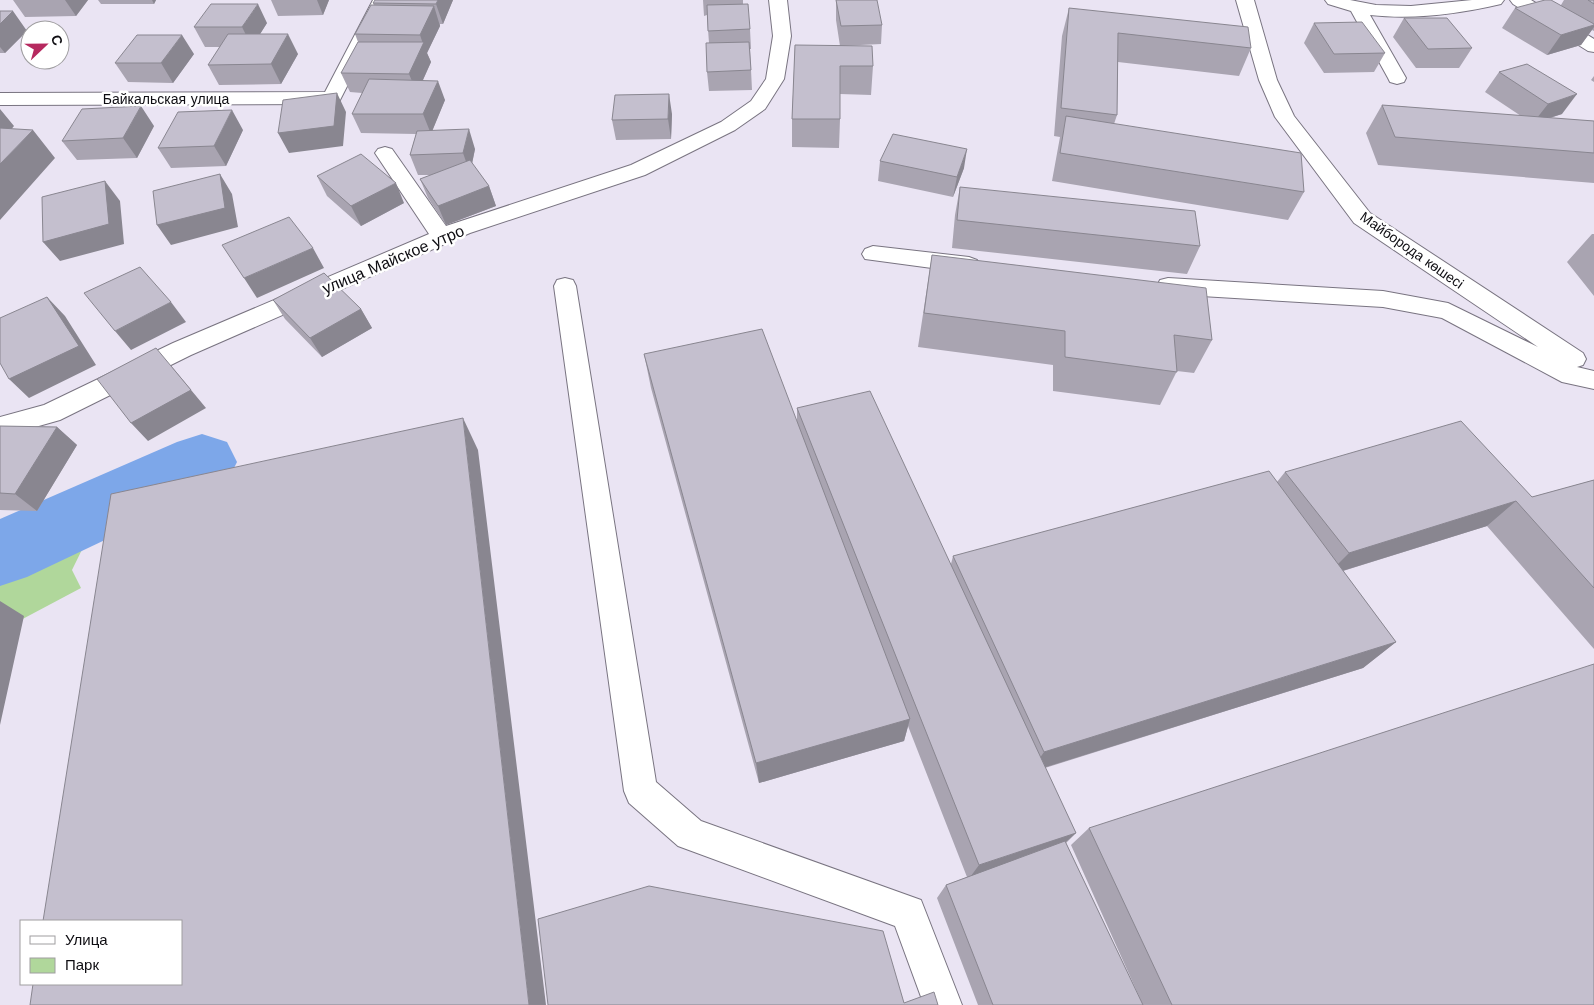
<svg xmlns="http://www.w3.org/2000/svg" width="1594" height="1005" font-family="'Work Sans',sans-serif">
<style>
.green{fill:#b0d79b}
.lines{fill:none;stroke-linecap:round;stroke-linejoin:round}
.river{fill:#7da7e9;fill-rule:evenodd}
.minor-casing{stroke:#797481;stroke-width:2}
.minor{fill:#fff;fill-rule:evenodd}
.wall{fill:#a9a4b1}
.shaded-wall{fill:#898690}
.building{fill:#c4bfce;stroke:#898690}
.labels{text-anchor:middle;stroke-width:5;stroke-linejoin:round;paint-order:stroke}
.far-street-label{font-size:14px;fill:#0e0d12;stroke:#fff}
.street-label{font-size:16px;fill:#0e0d12;stroke:#fff}
</style>
<rect width="100%" height="100%" fill="#eae4f3"/>
<!-- green -->
<path class="green" d="M98,517l-26,53 9,18 -81,43v-107l34,3z"/>
<g class="lines">
<!-- river -->
<path class="river" d="M202,434l25,8 10,20 -10,20 -200,95 -27,9v-67l177,-77z"/>
<!-- minor casing -->
<g class="minor-casing">
<path id="minor" d="M373,0h18l-52,102 -7,2 -332,1v-12l325,-1z
M769,0h18l4,36 -7,43 -19,30 -30,21 -90,45 -175,58 -279,122 -131,65 -60,17v-20l44,-12 129,-62 256,-109 -54,-81 3,-4 7,-2 7,2 54,77 185,-61 90,-43 30,-21 15,-22 7,-43z
M1236,0h18l23,80 17,36 76,97 213,140 3,6 -3,6 -6,2 17,4v18l-32,-7 -120,-64 -59,-11 -215,-13 -8,-2 -3,-6 3,-6 8,-2 215,13 65,12 90,44 -184,-124 -79,-106 -16,-37z
M1325,0h25l26,5 35,1 61,-6h32l-3,4c-43,10 -87,16 -131,11l36,63 -2,4 -7,2 -7,-2 -2,-4 -37,-67 -23,-7z
M1510,0h21l63,39v13l-6,-1 -75,-47z
M873,246l96,11 8,3 3,5 -3,5 -8,3 -104,-14 -3,-5 3,-5z
M565,278l8,2 3,6 80,496 45,39 220,79 41,105h-38l-29,-79 -217,-80 -49,-43 -5,-12 -70,-505 3,-6z"/>
</g>
<!-- minor -->
<use href="#minor" class="minor"/>
</g>
<!-- wall -->
<path class="wall" d="M13,0h75l-12,16 -51,1z
M98,0h58l-2,4h-53z
M271,0h58l-6,15 -45,1z
M453,0l-10,24h-3v2l-13,27 4,9 -8,18 22,20 -13,31 43,18 -3,15 17,22 7,20 -50,19 -18,-27 -8,-19 11,-4h-13l-8,-20 6,-21 -55,-1 -9,-19 10,-21 -12,-1 -9,-19 17,-31 -3,-8 19,-28 -1,-3z
M703,0h40v4l7,25 1,20h-1l2,41 -43,1 -2,-19 2,-29 -2,-28 -3,1z
M836,0l46,25 -1,19 -41,2 -4,-26z
M1564,0h30v31l-2,-1 -11,15 -34,10 -45,-27 13,-20 46,-3z
M1069,8l182,40 -12,28 -121,-14 -1,53 -3,9 190,68 -16,28 -236,-39 8,-44 -6,-1 8,-100z
M0,11l27,20 -22,22h-5z
M1404,18l68,30 -13,20h-43l-23,-31z
M267,23l-7,11 38,20 -17,30 -62,1 -11,-20 12,-18h-15l-11,-20z
M1314,23l71,30 -11,19 -50,1 -20,-30z
M795,45l78,21 -2,29 -31,-1v25l-1,29 -47,-1v-28z
M194,54l-21,29 -45,-1 -13,-19z
M1527,64l35,50 -12,4 44,3v62l-216,-18 -12,-32 16,-28 139,11 -36,-24 14,-20z
M1594,76v6l-3,-2z
M672,114l-1,25 -55,1 -4,-20z
M154,126l-17,32 -60,2 -15,-19z
M243,130l-17,36 -55,2 -13,-20z
M880,161l84,7 -11,29 -75,-16z
M317,176l87,27 -43,23 -34,-30z
M960,187l240,59 -13,28 -235,-26 3,-33z
M1592,234h2v62l-27,-34z
M932,255l280,85 -18,33 -17,-2 -17,34 -107,-14v-26l-135,-18z
M273,300l88,9 11,19 -50,29 -37,-38z
M644,354l153,68v-14l154,156 2,-8 324,-74 8,-10 247,25 62,-17v169l-107,-123 -144,45 53,71 -33,26 -318,100 31,65 -10,10 77,162h-165l-41,-107 9,-13 21,-8 -59,-151 -4,15 -145,42 -108,-395z
M0,426l57,1 20,18 -40,66 -37,-1z
M1089,828l505,177h-451l-72,-160z"/>
<!-- shaded-wall -->
<path class="shaded-wall" d="M65,0h23l-12,16z
M152,0h4l-2,4z
M317,0h12l-6,15z
M438,0h15l-10,24 -7,-20z
M258,4l9,19 -15,24 -10,-20z
M434,6l6,20 -13,27 4,9 -14,31 -8,-19 14,-30 -3,-9z
M13,11l14,20 -22,22 -5,-6v-23z
M1594,25v2l-13,18 -34,10 14,-20z
M288,34l10,20 -17,30 -10,-20z
M182,35l12,19 -21,29 -12,-20z
M438,81l7,19 -14,34 -8,-20z
M337,93l9,19 -3,34 -54,7 -11,-20z
M669,94l3,20 -1,25 -3,-20z
M1577,94l-15,20 -29,9 15,-19z
M141,106l13,20 -17,32 -14,-20z
M0,109l14,17 -14,17z
M232,110l11,20 -17,36 -12,-20z
M469,129l6,20 -5,24 -7,-20z
M33,130l22,28 -55,62v-56z
M967,149l-3,19 -11,29 4,-20z
M220,174l12,20 6,33 -67,18 -14,-20z
M105,181l15,20 4,43 -64,17 -17,-19z
M396,183l8,20 -43,23 -10,-20z
M489,186l7,20 -50,19 -8,-19z
M313,248l11,20 -67,30 -13,-20z
M47,297l18,19 31,49 -67,33 -20,-19z
M171,302l15,20 -55,28 -16,-19z
M361,309l11,19 -50,29 -12,-19z
M172,367l34,41 -58,33 -17,-18z
M463,418l15,32 68,555h-17z
M57,427l20,18 -40,66 -22,-17z
M1516,501l-29,25 -161,50 23,-23z
M0,601l24,15 -24,109z
M1396,642l-33,26 -333,104 14,-20z
M910,719l-6,22 -145,42 -3,-20z
M1076,833l-18,16 -90,31 11,-15z"/>
<!-- building -->
<path class="building" d="M375,0h63l-2,4 -63,-1z
M836,0h41l5,25 -41,1z
M1545,0h6l43,24v1l-33,10 -46,-27z
M1588,0h6v4z
M211,4h47l-16,23h-48z
M748,4l2,25 -42,2 -1,-26z
M371,5l63,1 -14,29 -65,-1z
M1069,8l179,19 3,21 -133,-15 -1,82 -56,-7z
M0,11h13l-13,13z
M1404,18h43l25,30 -44,1z
M1362,22l23,31 -51,1 -20,-31z
M228,34h60l-17,30 -63,1z
M137,35h45l-21,28h-46z
M358,42h66l-15,32 -68,-1z
M749,42l2,28 -44,2 -1,-29z
M795,45l77,1 1,20h-33v53h-48z
M1527,64l50,30 -29,10 -49,-32z
M369,79l69,2 -15,33h-71z
M337,93l-3,33 -56,7 5,-33z
M669,94l-1,25 -56,1 3,-25z
M1382,105l212,16v32l-199,-16z
M141,106l-18,32 -61,3 20,-32z
M232,110l-18,36 -56,2 20,-36z
M1066,116l235,37 3,39 -244,-39z
M0,128l33,2 -33,34z
M469,129l-6,24 -53,2 7,-24z
M893,134l74,15 -10,28 -77,-16z
M361,154l35,29 -45,23 -34,-30z
M470,160l19,26 -51,20 -18,-27z
M220,174l5,34 -68,17 -4,-34z
M105,181l4,43 -66,18 -1,-45z
M960,187l235,24 5,35 -243,-26z
M289,217l24,31 -69,30 -22,-33z
M932,255l274,33 6,52 -38,-5 3,37 -112,-15v-26l-141,-18z
M140,267l31,35 -56,29 -31,-38z
M324,273l37,36 -51,29 -37,-38z
M47,297l32,49 -70,33 -9,-16v-45z
M762,329l148,390 -154,44 -112,-409z
M156,348l35,42 -60,33 -34,-44z
M870,391l206,442 -97,32 -182,-457z
M463,418l66,587h-499l3,-21h148v-63h-138l68,-427z
M1461,421l71,76 62,-17v108l-78,-87 -167,52 -64,-81z
M0,426l57,1 -42,67 -15,-1z
M1269,471l127,171 -352,110 -91,-196z
M1594,664v341h-422l-83,-177z
M1065,841l78,164h-150l-47,-120z
M649,886l234,45 21,72 30,-11 4,13h-390l-10,-86z"/>
<g class="labels">
<!-- far-street labels -->
<g class="far-street-label">
<text x="166" y="104">Байкальская улица</text>
<text transform="translate(1412 250) rotate(35)" y="5">Майборода көшесі</text>
</g>
<!-- street labels -->
<g class="street-label">
<text transform="translate(393 259) rotate(-23)" y="6">улица Майское утро</text>
</g>
</g>
<!-- legend -->
<rect x="20" y="920" width="162" height="65" fill="#ffffff" stroke="#9f9ea0"/>
<rect x="30" y="936" width="25" height="8" fill="#ffffff" stroke="#9f9ea0"/>
<text x="65" y="945" font-size="15" fill="#0e0d12">Улица</text>
<rect x="30" y="958" width="25" height="15" fill="#b0d79b" stroke="#9f9ea0"/>
<text x="65" y="970" font-size="15" fill="#0e0d12">Парк</text>
<!-- north arrow -->
<g transform="translate(45 45) rotate(68)"><circle r="24" fill="#ffffff" stroke="#9f9ea0"/>
<path d="M0-4L9 19L0 12L-9 19Z" fill="#b6295f"/>
<text y="-8" font-size="14" font-weight="bold" text-anchor="middle" fill="#0e0d12">С</text>
</g>
</svg>
